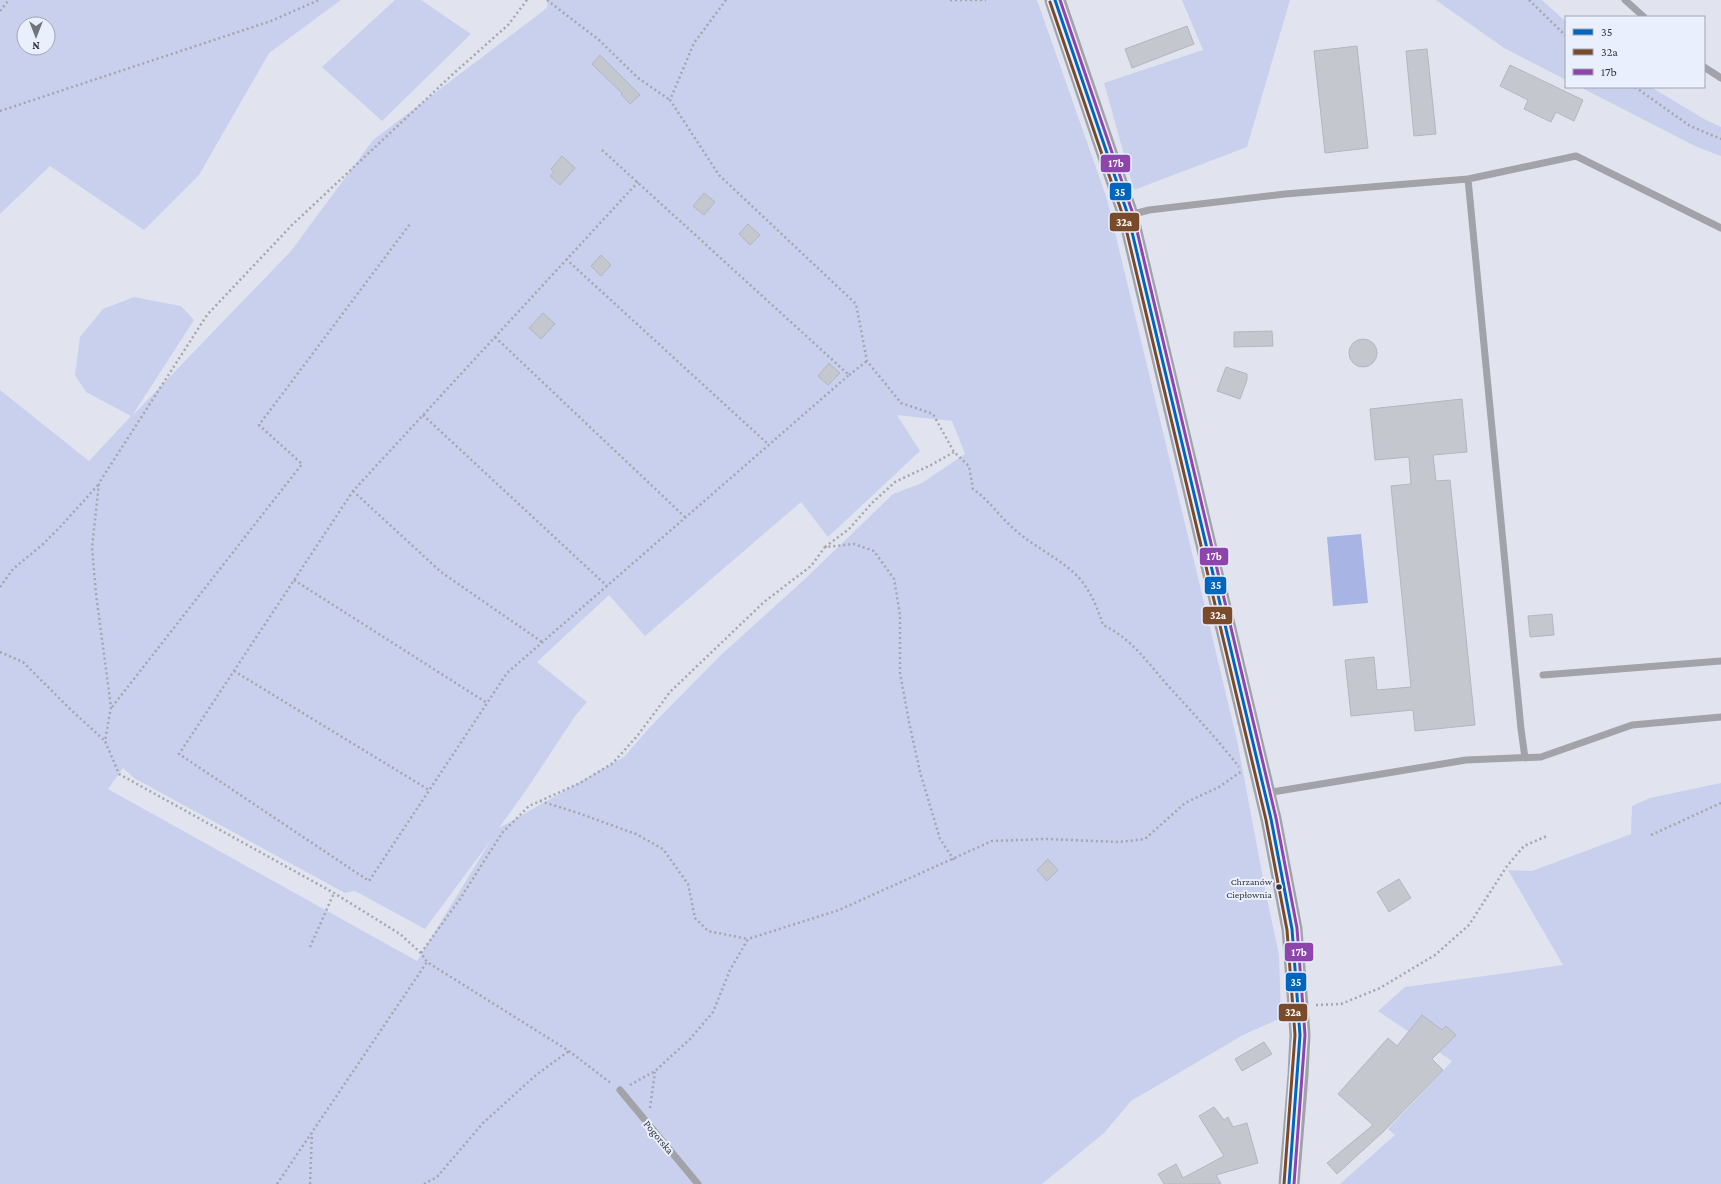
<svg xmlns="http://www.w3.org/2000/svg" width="1721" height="1184" font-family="'Crimson Pro',serif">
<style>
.green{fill:#c8d0ed;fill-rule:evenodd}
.water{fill:#a8b4e4}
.building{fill:#c5c7cf;stroke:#b4b6be}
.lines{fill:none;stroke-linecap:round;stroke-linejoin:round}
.path{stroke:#a5a6ab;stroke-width:2.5;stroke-dasharray:2 3;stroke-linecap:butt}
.lane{stroke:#a2a3a8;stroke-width:7}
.secondary{stroke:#a1a3a8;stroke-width:21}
.bus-1-casing{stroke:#eaeffd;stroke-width:6}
.bus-2-casing{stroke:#eaeffd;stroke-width:6}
.bus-3-casing{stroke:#eaeffd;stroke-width:6}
.bus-1{stroke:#0065bd;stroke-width:3}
.bus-2{stroke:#7a4b2a;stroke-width:3}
.bus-3{stroke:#8e44ad;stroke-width:3}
.bus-dot{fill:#36373e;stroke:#eaeffd;stroke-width:1.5}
.labels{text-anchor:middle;stroke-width:4;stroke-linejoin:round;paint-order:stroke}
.bus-label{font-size:10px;fill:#36373e;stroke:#eaeffd;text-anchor:end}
.street-label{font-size:11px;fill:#36373e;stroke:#eaeffd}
.line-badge{stroke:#eaeffd;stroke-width:1.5}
.badge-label{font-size:11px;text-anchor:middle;font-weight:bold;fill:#fff}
</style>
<rect width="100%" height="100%" fill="#e1e4ee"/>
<!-- green -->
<path class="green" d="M0,0h341l-72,53 -70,122 -55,55 -94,-64 -50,48zM24,24h24v24h-24z
M395,0h26l50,34 -89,87 -60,-54z
M548,0h489l70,199 130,541 29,154 13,61 2,63 -38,17 -112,66 -27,32 -62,51h-1042v-794l89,71 42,-45 -45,-24 -11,-17 5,-38 23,-28 31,-12 47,9 13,14 -62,96 159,-165 82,-111 174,-132zM897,415l55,6 13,33 -43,29 -29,11 -87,84 -86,78 -70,71 -26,30 -125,71 30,-42 46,-70 12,-14 -50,-40 72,-67 36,41 156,-134 27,35 92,-86zM123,768l11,10 211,115 10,-2 70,38 66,-89 -74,121 -309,-172z
M1182,0h108l-43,147 -113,43 -30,-107 99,-33z
M1436,0h106l24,22v58l-62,-32z
M1580,87h71l53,32 17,8v29l-24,-9z
M1721,783v401h-381l55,-49 -7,-6 64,-68 -74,-50 27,-24 158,-22 -55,-95 24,1 99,-37 1,-28 18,-8z"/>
<!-- water -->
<path class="water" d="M1361,534l7,69 -35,3 -6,-69z"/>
<!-- building -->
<path class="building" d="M1187,26l7,18 -62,24 -7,-19z
M1357,46l11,102 -43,5 -11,-102z
M1427,49l9,85 -22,2 -8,-85z
M600,55l40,40 -10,9 -9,-10 1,-1 -30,-29z
M1510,65l73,35 -9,21 -18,-9 -5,10 -27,-13 4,-9 -28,-14z
M562,156l13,12 -15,17 -10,-9 4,-4 -3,-3z
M704,193l11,9 -11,13 -11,-9z
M748,224l12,11 -10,10 -11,-11z
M601,255l10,10 -10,11 -10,-10z
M543,313l12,11 -14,15 -12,-11z
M1272,331l1,15 -39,1v-15z
M1349 353a14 14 0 1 1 28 0a14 14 0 1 1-28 0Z
M829,363l11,10 -12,12 -10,-9z
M1226,367l21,7v6l-7,19 -23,-8z
M1462,399l5,53 -34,3 3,26 14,-1 25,245 -60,6 -2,-21 -62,6 -6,-56 29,-3 3,33 34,-3 -20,-201 20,-2 -2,-27 -34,3 -5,-51z
M1552,614l2,21 -24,2 -2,-21z
M1048,859l10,11 -11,11 -10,-11z
M1399,879l12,19 -22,14 -12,-20z
M1422,1015l20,15 4,-4 10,9 -24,24 11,11 -59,61 -47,43 -10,-11 46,-38 -35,-31 50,-56 9,8z
M1264,1042l8,12 -30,17 -7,-12z
M1214,1107l10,13 4,-3 5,10 14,-4 11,40 -42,12 5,9h-57l-6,-10 18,-10 7,14 41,-22 -25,-40z"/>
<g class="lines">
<!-- path -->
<path class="path" d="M527,0l-19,25 -55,49 -161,151 -85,90 -108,168 -7,65 4,46 15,113 -6,34 14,33 215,119 66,41 21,19 6,9 142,89 43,33
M547,0l52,40 39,38 32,22
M726,0l-32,43 -24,57 49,75 137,129 11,57 34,42 32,11 21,38 15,14 4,23c16,11 26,27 40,39 18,17 41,27 60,44 15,13 24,34 30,53 30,14 46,40 68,64 23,25 47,51 68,78
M950,0h36
M1529,0l37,36
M0,11l9,-11
M1635,87l55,39 31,13
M0,111l271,-90 48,-21
M602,150l247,225 -342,298 -138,208 -190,-127 174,-263 285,-309
M566,259l203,186
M495,337l191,181
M849,375l18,-14
M423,415l184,171
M353,491l88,81 101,70
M825,547l24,-18 23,-26 23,-21 36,-17 23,-13
M294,580l193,123
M0,587l13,-18 29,-24 18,-18 39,-43
M0,652l23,10 47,47 35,32
M234,671l195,119
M112,707l190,-243 -43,-39 151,-201
M540,801l38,12 58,21 27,15 25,35 7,34 13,13 40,8
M1651,835l70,-32
M310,947l24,-54
M421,953l39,-54 42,-66 27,-27 51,-23 33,-20 25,-28 32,-43 94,-90 47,-36 14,-19 29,-3 20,7 20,28 6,36v58l9,49 11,50 20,67 14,21
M1316,1005l25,-1 39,-16 55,-33 34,-30 38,-59 17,-20 23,-10
M630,1085l25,-14 35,-32 23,-27 17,-42 18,-31 91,-29 153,-69 54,-2 73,3 26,-3 40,-36 34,-16 23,-16
M650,1108l5,-36
M277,1184l150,-222
M310,1184l2,-51
M424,1184l13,-7 46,-54 53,-48 33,-24"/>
<!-- lane -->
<path class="lane" d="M1625,0l19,17
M1704,67l17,11
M1468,179l108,-23 145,72
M1130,215l19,-5 136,-16 183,-15 53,550 4,29
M1543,675l178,-14
M1266,793l200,-33 75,-3 91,-32 89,-8
M620,1090l78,94"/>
<!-- secondary -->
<path class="secondary" d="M1055,0l73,215 143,604 21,110 6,78 2,28 -2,40 -9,109"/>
<!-- bus-1 casing -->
<g class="bus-1-casing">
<path id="bus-1" d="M1055,0l73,215 143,604 21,110 8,106 -11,149"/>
</g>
<!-- bus-2 casing -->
<g class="bus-2-casing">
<path id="bus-2" d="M1050,2l73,214 143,604 21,110 8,105 -11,149"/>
</g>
<!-- bus-3 casing -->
<g class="bus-3-casing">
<path id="bus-3" d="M1060,0l73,214 143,604 21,110 8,107 -11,149"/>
</g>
<!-- bus-1 -->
<use href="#bus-1" class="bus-1"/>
<!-- bus-2 -->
<use href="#bus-2" class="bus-2"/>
<!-- bus-3 -->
<use href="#bus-3" class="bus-3"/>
</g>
<!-- markers -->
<circle class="bus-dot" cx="1279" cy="887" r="3.5"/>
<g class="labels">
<!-- bus labels -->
<g class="bus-label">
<text x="1272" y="885">Chrzanów<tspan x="1272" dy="13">Ciepłownia</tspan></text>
</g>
<!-- street labels -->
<g class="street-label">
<text transform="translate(659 1137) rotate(50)" y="4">Pogorska</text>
</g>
</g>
<g class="line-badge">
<rect x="1100" y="154" width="31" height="19" rx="4" fill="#8e44ad"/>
<rect x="1109" y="182" width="23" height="19" rx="4" fill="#0065bd"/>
<rect x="1109" y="212" width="31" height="20" rx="4" fill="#7a4b2a"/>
<rect x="1199" y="547" width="30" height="19" rx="4" fill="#8e44ad"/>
<rect x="1204" y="576" width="23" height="19" rx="4" fill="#0065bd"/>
<rect x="1202" y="606" width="31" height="19" rx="4" fill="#7a4b2a"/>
<rect x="1284" y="942" width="30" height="20" rx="4" fill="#8e44ad"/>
<rect x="1285" y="972" width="22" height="20" rx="4" fill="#0065bd"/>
<rect x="1278" y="1003" width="30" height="19" rx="4" fill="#7a4b2a"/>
</g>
<g class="badge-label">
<text x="1116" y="167">17b</text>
<text x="1120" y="196">35</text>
<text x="1124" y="226">32a</text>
<text x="1214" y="560">17b</text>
<text x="1216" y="589">35</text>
<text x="1218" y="619">32a</text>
<text x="1299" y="956">17b</text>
<text x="1296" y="986">35</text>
<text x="1293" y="1016">32a</text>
</g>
<!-- legend -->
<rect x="1565" y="16" width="140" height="72" fill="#eaeffd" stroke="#a2a5b1"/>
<rect x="1573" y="29" width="20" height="6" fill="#0065bd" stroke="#a2a5b1"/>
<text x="1601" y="36" font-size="12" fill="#36373e">35</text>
<rect x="1573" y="49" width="20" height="6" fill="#7a4b2a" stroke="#a2a5b1"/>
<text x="1601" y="56" font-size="12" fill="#36373e">32a</text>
<rect x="1573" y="69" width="20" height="6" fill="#8e44ad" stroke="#a2a5b1"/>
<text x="1601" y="76" font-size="12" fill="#36373e">17b</text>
<!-- north arrow -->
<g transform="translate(36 36) rotate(180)"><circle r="19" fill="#eaeffd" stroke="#a2a5b1"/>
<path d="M0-3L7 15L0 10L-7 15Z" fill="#72747c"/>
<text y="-6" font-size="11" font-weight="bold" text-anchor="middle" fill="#36373e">N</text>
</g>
</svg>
